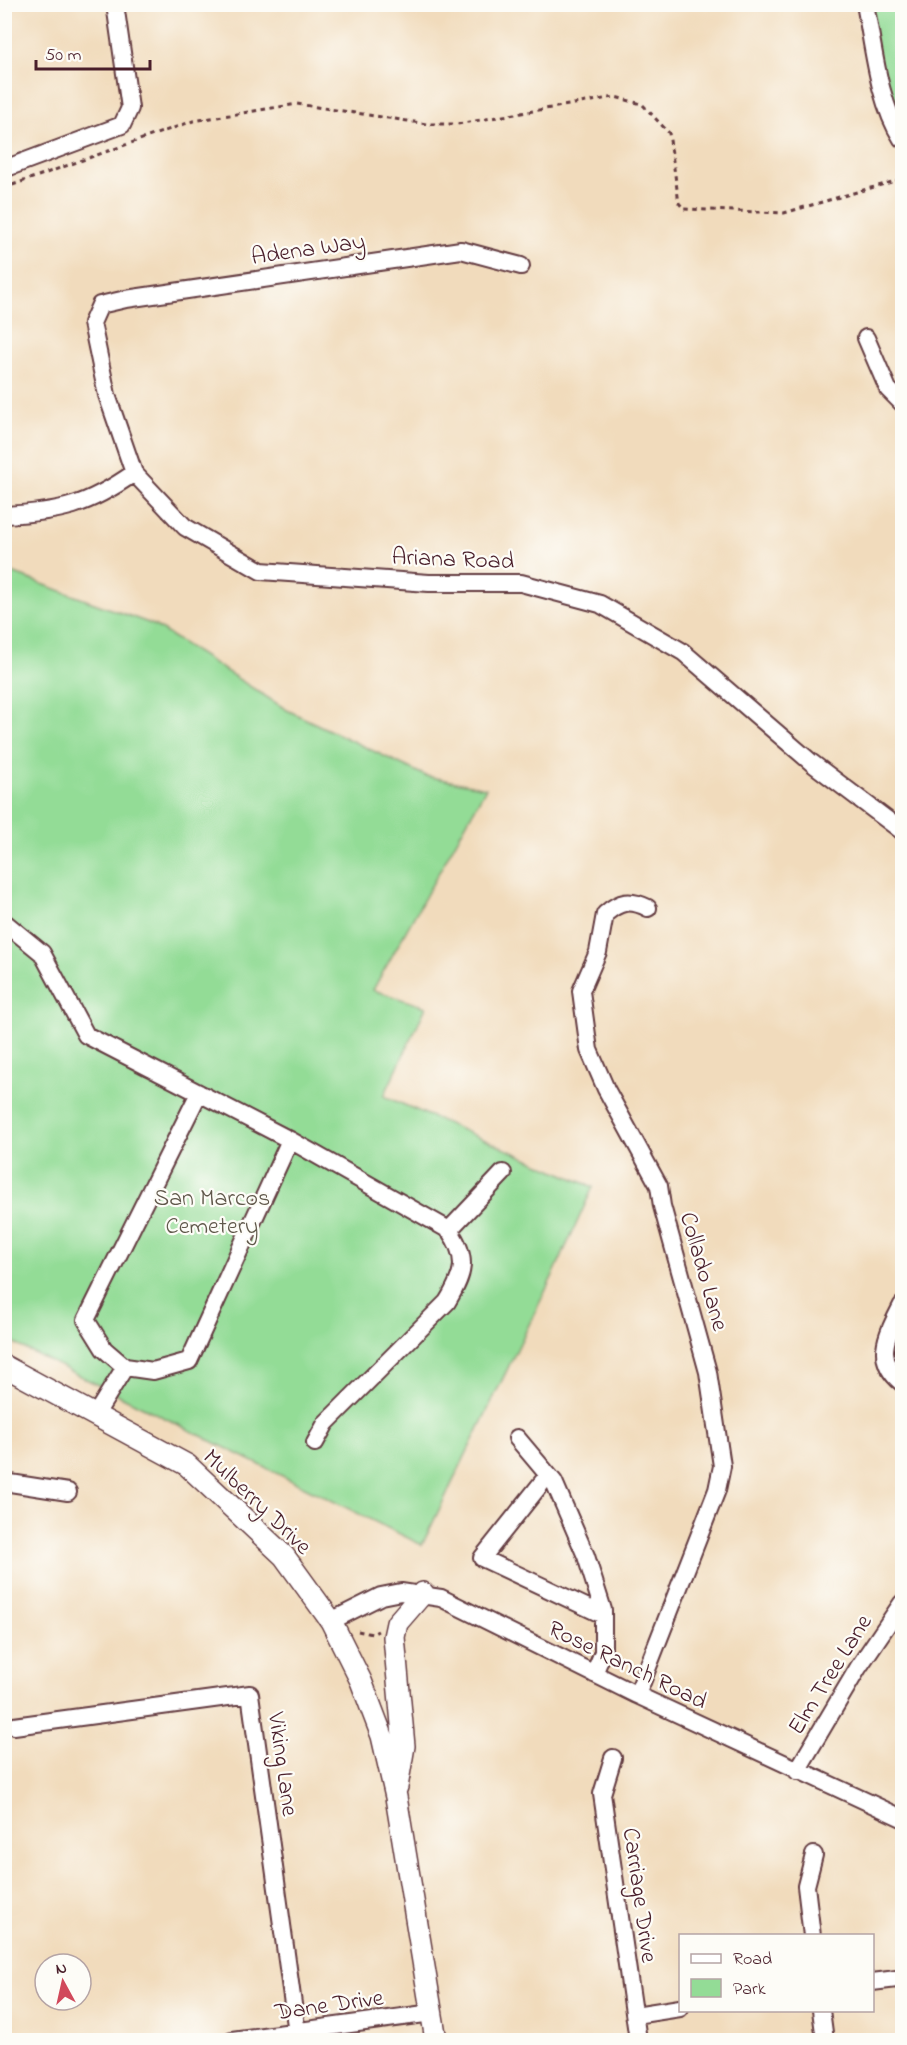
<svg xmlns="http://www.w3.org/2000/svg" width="907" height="2045" font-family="'Indie Flower',sans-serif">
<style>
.green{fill:#93dc96;stroke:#6e7e60;stroke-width:1.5}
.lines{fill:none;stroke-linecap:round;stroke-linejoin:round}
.minor-casing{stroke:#633b41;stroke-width:20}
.major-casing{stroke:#633b41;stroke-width:24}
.path{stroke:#633b41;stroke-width:3;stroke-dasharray:4.5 4.5;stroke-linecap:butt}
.minor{stroke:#fff;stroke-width:16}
.major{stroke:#fff;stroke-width:21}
.labels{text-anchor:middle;stroke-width:4.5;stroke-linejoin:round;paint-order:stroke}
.street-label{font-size:24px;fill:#4a1f2b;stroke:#fdfcf7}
.park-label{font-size:24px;fill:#60584b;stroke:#fdfcf7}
</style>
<rect width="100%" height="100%" fill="#fdfcf7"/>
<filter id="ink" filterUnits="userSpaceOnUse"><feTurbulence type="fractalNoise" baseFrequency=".0167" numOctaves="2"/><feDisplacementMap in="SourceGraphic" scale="12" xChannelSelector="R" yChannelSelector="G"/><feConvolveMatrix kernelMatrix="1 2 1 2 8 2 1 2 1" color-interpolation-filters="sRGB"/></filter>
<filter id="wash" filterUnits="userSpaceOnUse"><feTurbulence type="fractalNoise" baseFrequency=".008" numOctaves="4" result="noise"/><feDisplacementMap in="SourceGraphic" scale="24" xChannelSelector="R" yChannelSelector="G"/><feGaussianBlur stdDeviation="1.35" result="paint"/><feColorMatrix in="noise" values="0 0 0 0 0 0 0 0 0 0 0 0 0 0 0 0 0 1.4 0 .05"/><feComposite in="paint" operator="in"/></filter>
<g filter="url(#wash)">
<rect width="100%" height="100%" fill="#f1dbbc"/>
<!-- green -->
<path class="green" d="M868,5h34v107l-12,2z
M4,570l150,55 133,85 139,66 60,12 -113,202 53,17 -42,89 209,91 -37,82 -134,276 -417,-206z"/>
</g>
<g filter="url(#ink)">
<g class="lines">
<!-- minor casing -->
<g class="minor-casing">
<path id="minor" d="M865,4c9,45 13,97 37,135
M4,169l118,-44 8,-17 -15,-104
M521,266l-60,-16 -335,49 -26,6 -8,18 15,72 27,78 51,54 76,44 168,12h92l79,21 83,48 129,111 90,68
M866,338l22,51 14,14
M4,515c57,-3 83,-9 130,-42
M4,922l38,31 44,82 204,105
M449,1230l54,-57
M902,1305c-14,28 -30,54 0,78
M125,1367l-21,-18 -18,-29 113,-227
M96,1414l29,-47 28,4 36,-10 101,-221 159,90c20,29 15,44 -2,72l-121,121 -11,20
M517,1438l37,44 32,74 17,54v42l-9,22
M548,1475l-66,83 121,57
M4,1482l64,10
M331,1621l50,-25 20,-4 40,6 196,97 265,123
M637,1695l80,-205 5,-24 -14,-94 -46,-166 -3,-20 -53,-97 -17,-39 -8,-59 17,-39 7,-38c15,-13 25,-15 43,-6
M14,1726l236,-32 48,346
M613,1758l-11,36 36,246
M797,1771l61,-103 44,-65
M812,1936l-6,-50 8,-31
M872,1982l25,-3
M821,2010l4,30
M635,2015l45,-7
M232,2040l200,-27"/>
</g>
<!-- major casing -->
<g class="major-casing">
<path id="major" d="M4,1366l183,99 97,91 47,65 30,60 21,55 14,61 40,243
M397,1787l7,-41 -10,-109 3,-14 26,-30"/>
</g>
<!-- path -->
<path class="path" d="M4,188l189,-67 104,-17 130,20h30l158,-27 27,7 27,29 10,70 5,6 100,4 118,-34
M358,1631l14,3 6,-3"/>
<!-- minor -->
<use href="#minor" class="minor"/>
<!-- major -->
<use href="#major" class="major"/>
</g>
</g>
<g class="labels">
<!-- street labels -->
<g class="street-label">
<text transform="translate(308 248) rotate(-8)" y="8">Adena Way</text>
<text transform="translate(453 558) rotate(2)" y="8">Ariana Road</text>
<text transform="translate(705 1271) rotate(74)" y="8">Collado Lane</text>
<text transform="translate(258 1501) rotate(44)" y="8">Mulberry Drive</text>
<text transform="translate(628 1664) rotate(26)" y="8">Rose Ranch Road</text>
<text transform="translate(829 1674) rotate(-58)" y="8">Elm Tree Lane</text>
<text transform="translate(284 1764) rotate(82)" y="8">Viking Lane</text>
<text transform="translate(641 1895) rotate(82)" y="8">Carriage Drive</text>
<text transform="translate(329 2004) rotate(-8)" y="8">Dane Drive</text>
</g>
<!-- park labels -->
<g class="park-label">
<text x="212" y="1205">San Marcos<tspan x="212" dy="28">Cemetery</tspan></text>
</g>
</g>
<!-- margin -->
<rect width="907" height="2045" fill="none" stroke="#fdfcf7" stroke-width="24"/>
<!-- legend -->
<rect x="679" y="1934" width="195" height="78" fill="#fdfcf7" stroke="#b5a4a5" stroke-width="1.5"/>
<rect x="691" y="1954" width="30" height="9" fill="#ffffff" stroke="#b5a4a5" stroke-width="1.5"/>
<text x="733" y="1964" font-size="18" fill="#4a1f2b">Road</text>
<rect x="691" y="1979" width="30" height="18" fill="#93dc96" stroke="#b5a4a5" stroke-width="1.5"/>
<text x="733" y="1994" font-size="18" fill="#4a1f2b">Park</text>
<!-- north arrow -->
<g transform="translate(63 1982) rotate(352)"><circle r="28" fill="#fdfcf7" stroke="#b5a4a5" stroke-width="1.5"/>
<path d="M0-4.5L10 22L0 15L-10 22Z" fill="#d1495b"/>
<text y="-9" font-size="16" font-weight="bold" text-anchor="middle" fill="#4a1f2b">N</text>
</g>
<!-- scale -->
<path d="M36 60v9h114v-9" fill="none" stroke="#4a1f2b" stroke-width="3"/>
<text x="45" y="60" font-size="18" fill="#4a1f2b" stroke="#fdfcf7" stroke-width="4.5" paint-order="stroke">50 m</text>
</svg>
